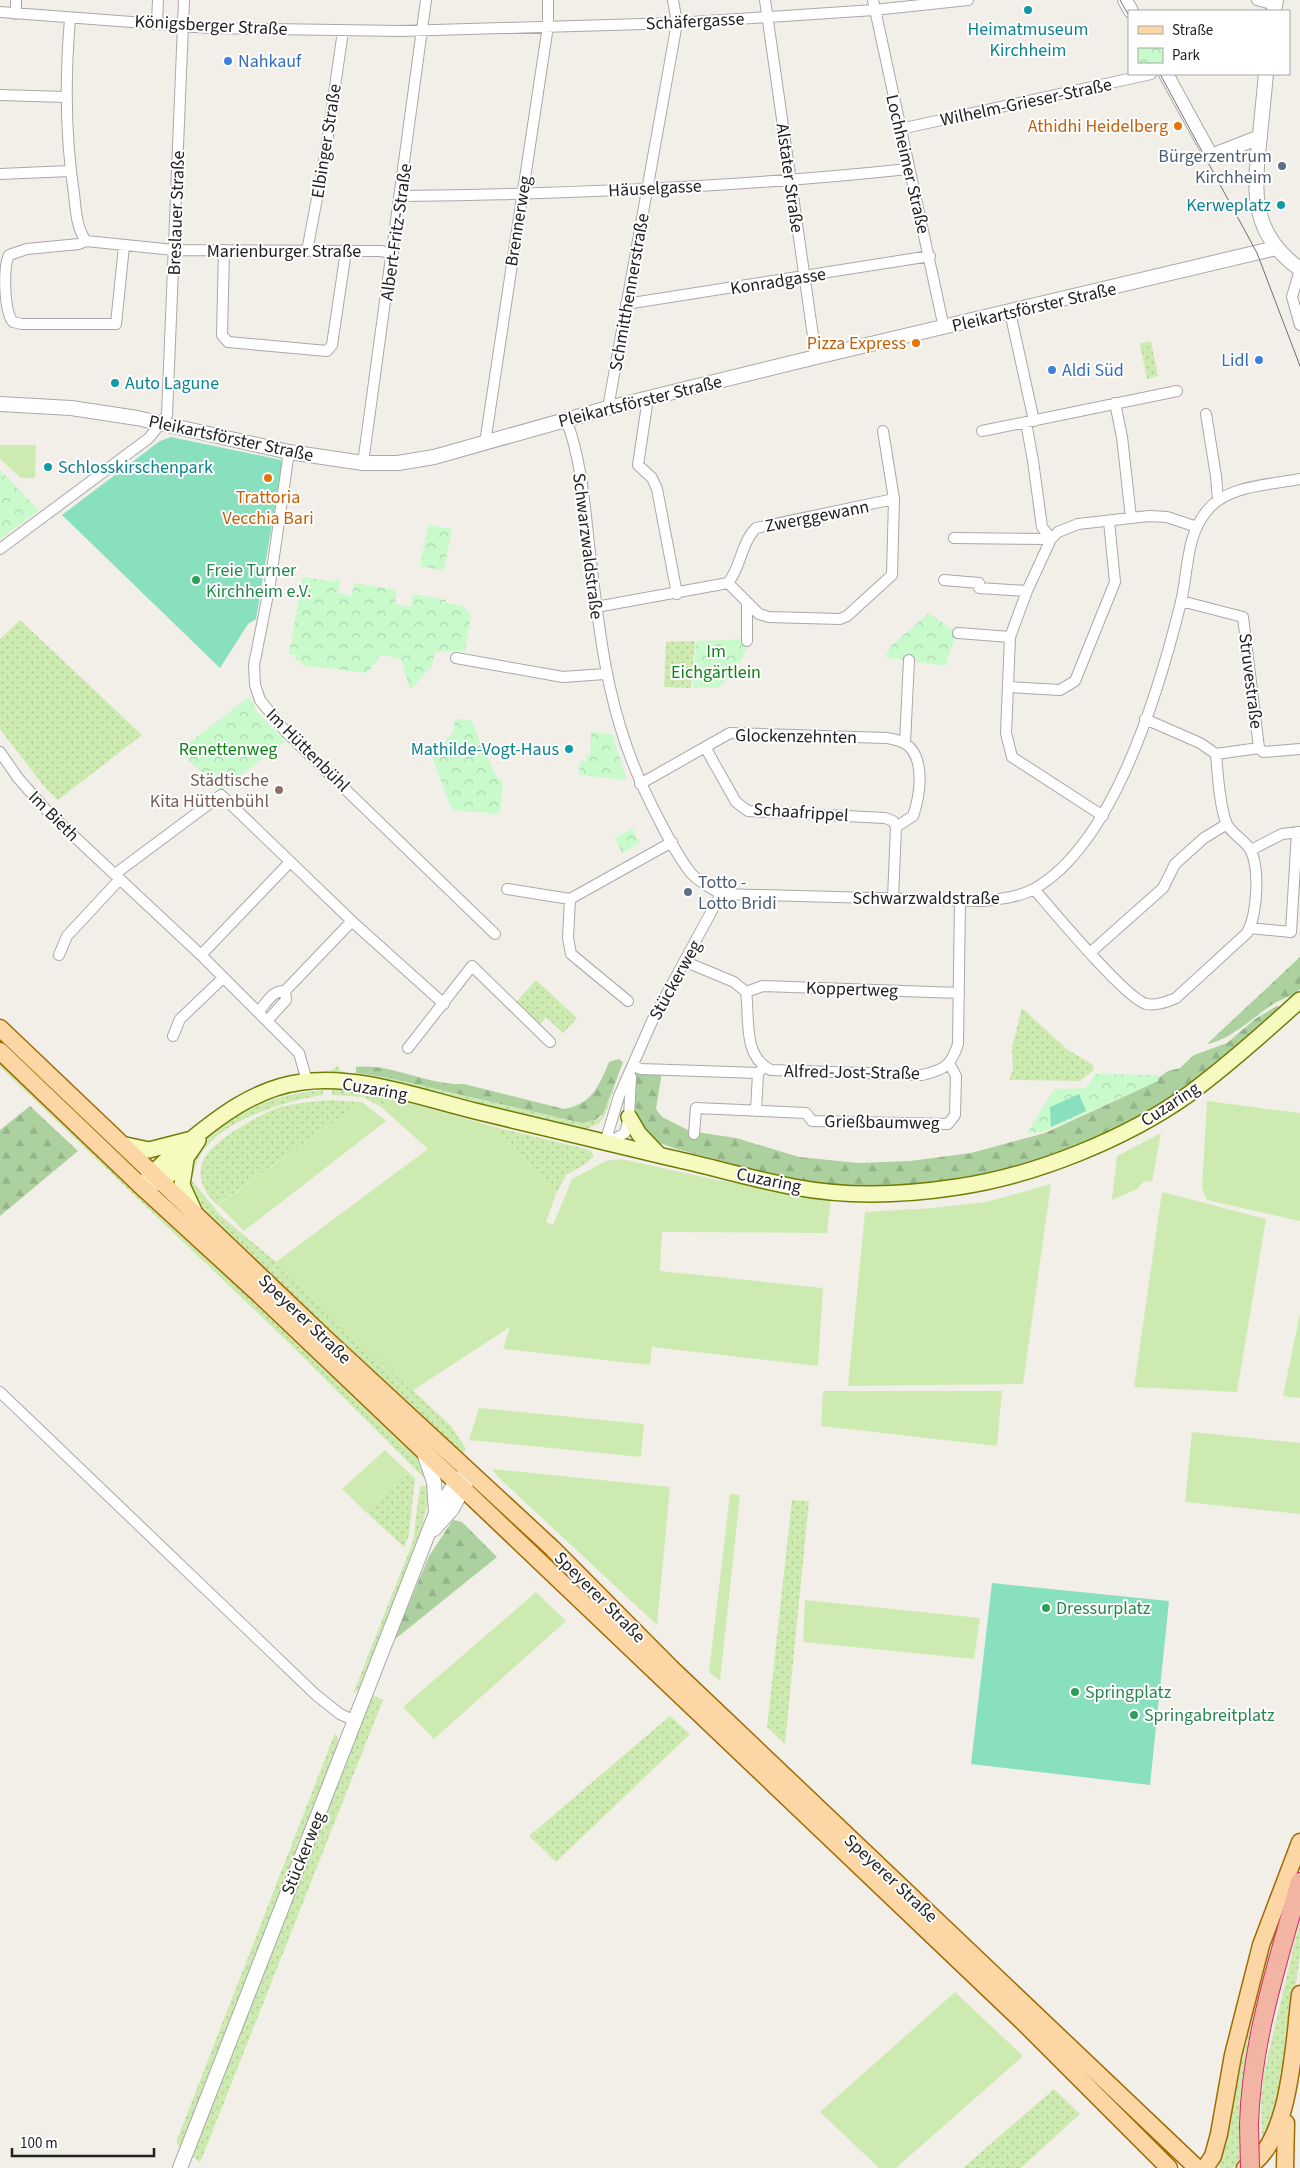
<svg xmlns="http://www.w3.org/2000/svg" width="1300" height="2168" font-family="'Source Sans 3',sans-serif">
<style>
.grass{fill:url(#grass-dots)}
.forest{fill:url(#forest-firs)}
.park{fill:url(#park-crowns)}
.garden{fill:#cdebb0}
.pitch{fill:#88e0be}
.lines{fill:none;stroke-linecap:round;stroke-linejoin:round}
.minor-casing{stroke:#a9a9a9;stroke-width:12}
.tertiary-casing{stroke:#a9a9a9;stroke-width:16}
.secondary-casing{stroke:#707d05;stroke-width:18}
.primary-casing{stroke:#a06b00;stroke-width:19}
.trunk-casing{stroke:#dc2a67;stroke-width:20}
.minor{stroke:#fff;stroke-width:10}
.tertiary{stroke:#fff;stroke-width:14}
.secondary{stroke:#f7fabf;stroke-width:15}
.primary{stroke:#fcd6a4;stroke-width:16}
.trunk{stroke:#f2b4a3;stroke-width:18}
.tram{stroke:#707070;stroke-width:1}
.trunk-bridge-casing{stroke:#dc2a67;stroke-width:20;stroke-linecap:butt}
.trunk-bridge{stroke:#f2b4a3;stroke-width:18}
.culture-dot{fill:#0f9aa8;stroke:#fff;stroke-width:2}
.shop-dot{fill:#3f7fe0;stroke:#fff;stroke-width:2}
.food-dot{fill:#e8710a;stroke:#fff;stroke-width:2}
.service-dot{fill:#5c6f8a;stroke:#fff;stroke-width:2}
.leisure-dot{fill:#2e9e5b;stroke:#fff;stroke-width:2}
.education-dot{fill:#8d6e63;stroke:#fff;stroke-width:2}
.labels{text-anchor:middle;stroke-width:4;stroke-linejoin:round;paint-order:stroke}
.street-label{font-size:18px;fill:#222;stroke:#fff}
.culture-label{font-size:18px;fill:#0d838f;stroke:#fff;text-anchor:end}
.shop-label{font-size:18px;fill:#366cbe;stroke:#fff;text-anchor:start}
.food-label{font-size:18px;fill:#c56008;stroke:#fff;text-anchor:end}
.service-label{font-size:18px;fill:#4e5e75;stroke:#fff;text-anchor:end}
.leisure-label{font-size:18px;fill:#27864d;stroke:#fff;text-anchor:start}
.park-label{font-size:18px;fill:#0c8416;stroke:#fff}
.education-label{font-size:18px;fill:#785e54;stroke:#fff;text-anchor:end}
</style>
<defs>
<pattern id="grass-dots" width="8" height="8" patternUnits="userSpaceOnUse" patternTransform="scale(1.25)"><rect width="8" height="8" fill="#cdebb0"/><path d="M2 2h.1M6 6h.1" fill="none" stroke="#b0c997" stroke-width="1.8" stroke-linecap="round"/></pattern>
<pattern id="forest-firs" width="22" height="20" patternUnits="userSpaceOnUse" patternTransform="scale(1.25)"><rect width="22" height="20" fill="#add19e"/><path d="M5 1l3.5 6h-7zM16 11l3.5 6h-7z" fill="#95b388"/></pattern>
<pattern id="park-crowns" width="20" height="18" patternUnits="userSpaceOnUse" patternTransform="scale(1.25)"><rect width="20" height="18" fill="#c8facc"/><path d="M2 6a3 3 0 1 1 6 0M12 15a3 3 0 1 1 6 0" fill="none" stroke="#acd6af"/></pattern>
</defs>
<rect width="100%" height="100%" fill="#f2efe9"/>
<!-- grass -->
<path class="grass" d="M1151,341l7,35 -11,3 -7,-35z
M20,620l122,115 -84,65 -15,-15 -43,-56v-90z
M695,641l-4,47 -27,-1 2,-45z
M536,980l41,38 -14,15 -17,-16 -6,8 -24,-23z
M1022,1008l46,42 24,14 2,6 -14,11 -71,-1 4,-10 -1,-23z
M0,1053l421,407 6,19 -4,-2 -133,-133 -290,-277z
M623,1062l-18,53 -6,9 -13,5 -155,-35 -101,-18 1,-5 6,-5 5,6 47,6 193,45 18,-5 3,-4z
M332,1089l31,2 25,6 -7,10 -18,-10 -31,-2z
M323,1090v5c-42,7 -124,30 -130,81l-8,-1c16,-56 85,-81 138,-85z
M330,1100l32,2 -145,103c-12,-11 -21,-26 -14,-44 7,-19 61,-50 81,-55 15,-3 31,-5 46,-6z
M495,1127l95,23 4,6 -7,7 -21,12 -10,19z
M185,1182h8l28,34 55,46 175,164 15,23 -6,6 -151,-141 -113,-111z
M406,1470l9,8 -6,57 -5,12 -38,-35z
M420,1486h7l2,11 -11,46 -56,143 -9,8 60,-153z
M792,1500l17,1 -24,243 -18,-17z
M372,1695l11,5 -183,463 -9,-9z
M670,1716l20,18 -134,128 -27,-26z
M335,1733l3,6 -1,12 -156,397 -4,-4v-4z
M1300,1865c-18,63 -37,124 -49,189 -7,37 -13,72 -8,110l-11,4h-12l-4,-4 55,-229z
M1300,1920v36l-24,161 -14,30 -1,-46 3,-29z
M1054,2089l26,25 -59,54h-58z"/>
<!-- forest -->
<path class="forest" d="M1300,957v32c-8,8 -17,9 -27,15 -20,13 -42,36 -66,40z
M1277,1006l4,1c-57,54 -117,102 -189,135 -92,44 -220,55 -318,34 -20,-4 -40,-12 -59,-17 -14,-4 -57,-13 -65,-22 -19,-19 -16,-43 -16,-68l28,3 -6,37 6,8 28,14 46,7 63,19 59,6 52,-2 61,-8 74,-20 102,-47 21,-15 12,-3 14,-13 33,-12 28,-24z
M619,1059l4,3 -20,52 -8,6 -13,3 -193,-45 -33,-5v-6c36,-4 72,19 108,17l100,25c28,-5 35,-23 45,-47z
M30,1106l48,45 -78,65v-86z
M453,1520l9,2 35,35 -103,83 35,-84z"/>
<!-- park -->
<path class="park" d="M0,470l39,40 -39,29z
M428,525l24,4 -8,42 -24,-5z
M303,577l31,5 1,-3 5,1 -2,13 14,3 2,-13 43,7 -2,14 16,3 2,-13 33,6v3l17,3 8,10 -6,35 -30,1 -3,14 -22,24 -9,-31 -21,-4 -12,18 -67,-8v-3l-6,-2 1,-5 -7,-1z
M929,613l28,20 -12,33 -60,-9 7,-12z
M744,639l3,11 -17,27 -12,11h-25l3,-47z
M250,696l6,15 29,30 -64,50 -42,-40z
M455,719l16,1 25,56 7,6 -3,32 -48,-4 -20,-53 21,-25z
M591,732l21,2 15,46 -48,-5 1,-14h6v-5h4z
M632,828l8,15 -18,10 -7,-15z
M1095,1074l63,1v6l-113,50 -18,3 27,-45 32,-1z"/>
<!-- garden -->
<path class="garden" d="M0,445h36l-1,33h-14l-21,-19z
M388,1097l107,30 61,67 -10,28 7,3 19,-46 34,-18 15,-2 101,22 109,16 -4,36 -165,-1 -2,39 163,17 -5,78 -166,-19 -2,18 -147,-16 7,-22 -98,64 -136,-129 152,-113 -47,-42z
M1207,1101l93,12v108l-93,-21 -5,-12z
M362,1102l24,19 -142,110 -26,-26z
M1161,1133l-9,49 -8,-1 -7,8 -25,11 5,-44z
M1051,1184l-28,200 -175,2 17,-174 68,-4 53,-6z
M1162,1192l104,27 -29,173 -103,-5z
M1300,1313v85l-17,-2z
M823,1391h179l-5,55 -176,-20z
M479,1408l165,16 -3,33 -172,-17z
M1192,1432l108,11v71l-115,-12z
M385,1450l21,20 -40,42 -24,-23z
M492,1469l178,18 -13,138 -160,-149z
M730,1494l10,1 -20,186 -11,-9z
M536,1592l30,29 -132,118 -31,-32z
M805,1600l175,18 -6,41 -171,-17z
M955,1992l68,64 -127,112h-17l-59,-56z"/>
<!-- pitch -->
<path class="pitch" d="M171,437l110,23 1,5 -26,154 -8,5 -28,44 -158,-153 98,-74z
M1079,1094l7,17 -35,16 -1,-20z
M992,1583l177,18 -19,184 -179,-21z"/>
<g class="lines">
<!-- minor casing -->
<g class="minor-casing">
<path id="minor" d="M765,0l51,357
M873,0l71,328
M1257,0l18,5
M0,12l210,16 191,3 276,-8 197,-13 94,-10
M16,14v-14
M70,19c-5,59 -5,116 4,175 2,16 2,33 12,47l88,9 206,1 13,2
M157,24l1,-24
M0,95l65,2
M900,129l251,-55
M0,174l70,-3
M401,196c169,-2 338,-9 507,-27
M86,241l-7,3 -52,5 -18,6c-6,12 -5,57 4,67l9,2h94l8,-78
M224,250l-2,85 6,7 99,9 5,-6 14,-94
M307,251l18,-95 18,-125
M1300,270l-8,27 8,28
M626,304l304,-48
M1010,312l24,109
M648,398l-10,67 14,13 5,11 20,105
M1115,403l7,34 9,81
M608,408l69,-385 -4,-23
M1206,414l10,62 2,24
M566,419c16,42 19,90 24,134 11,93 19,169 62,253 11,22 23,46 38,66 7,9 21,16 31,22l262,7c17,-2 36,-4 51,-12 81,-46 126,-202 147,-287 7,-29 5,-66 25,-90 20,-27 64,-27 94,-33
M982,431l195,-40
M485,443l63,-417v-26
M289,452l-19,132 -16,81 1,20 5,15 26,32 209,202
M363,463l63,-463
M954,538l97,1 -9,-12 -9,-66 -7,-39
M0,549l149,-111 18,-23 17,-415
M944,580l35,3v5l48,3
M728,583l31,31 10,3 71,2 7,-3 45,-41 2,-76
M1181,601l62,16 16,131
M596,607l132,-24c13,-16 13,-40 28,-55l138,-29 -11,-68
M958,633l52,4
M747,641v-38
M456,658l107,19 42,-3
M1009,687l51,3 15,-9 40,-99 -6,-61
M905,743l4,-83
M705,747l31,55 12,9 137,7 8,3 3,6
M0,752l18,26 30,34 153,143 98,98 8,28
M1216,754l43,-6 4,4 37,-3
M640,784l90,-51 157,5c6,1 14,3 19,6 20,14 14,52 7,72l-17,11 -3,71
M1103,816l-91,-59 -6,-24 4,-96 17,-46 24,-52 7,-7 20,-8 71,-8 18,1 30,10
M1251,850l31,-16 18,-2
M115,874l106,-79 135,130 88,79
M507,889l63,10
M1034,889c19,22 90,108 112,115 9,2 21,-2 30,-6l71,-65c10,-18 13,-62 4,-82 -5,-11 -21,-17 -25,-29 -7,-20 -8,-46 -10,-68l-16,-11 -55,-24
M1249,928l42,4 6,-100
M1091,952l72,-64 12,-24 29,-26 23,-14
M59,955l8,-19 53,-57
M201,955l89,-93
M686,962l48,20 12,10c4,27 -4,64 25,78l151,5c22,-5 29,-9 36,-31l2,-144
M746,992l17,-6 196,7
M628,1001l-57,-47 -3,-16 2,-39 102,-57
M258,1012c8,-8 14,-22 27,-21l67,-70
M267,1021l19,-21 -1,-9
M173,1036l7,-17 43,-41
M408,1048l64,-82 78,76
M633,1066l8,3 117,4
M756,1111l2,-38 4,-4
M694,1134l2,-26 110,5 6,8 136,3 7,-9 1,-39 -7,-13
M605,1143l14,-47 34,-77 68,-125
M607,1143l18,-10 4,-16 2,-40
M0,1392l316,303 24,19 15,7"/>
</g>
<!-- tertiary casing -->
<g class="tertiary-casing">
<path id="tertiary" d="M1125,0l6,11
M1274,11l2,-11
M1166,74l45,82 49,-19
M1266,74c-2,20 -4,41 -6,61 -6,55 -11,98 40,134
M0,404l71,4 66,10 152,34 74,11h35l36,-6 174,-49 208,-51 460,-109
M424,1453l10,29 2,31
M434,1529l18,-20 15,-28
M180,2168l256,-655 20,-31 7,-6"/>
</g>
<!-- secondary casing -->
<g class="secondary-casing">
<path id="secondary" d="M629,1117l10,17 20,21
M121,1144l28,6 39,-10
M186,1159l-4,26 12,26
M146,1181c10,-13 23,-23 36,-34 36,-30 73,-59 120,-65 55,-8 120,16 173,29 65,16 131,31 196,47 41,9 82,21 123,29 52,10 111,8 163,0 77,-11 169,-48 232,-93 39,-29 75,-61 111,-94
M150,1185c21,-5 37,-27 48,-45"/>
</g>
<!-- primary casing -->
<g class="primary-casing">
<path id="primary" d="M0,1028l324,309 228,211 119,120 526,500
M0,1051l142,136 120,110 761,725 146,146
M1205,2168l8,-12 6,-22 14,-79 28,-110 39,-103
M1245,2168c46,-20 49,-129 55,-174
M1285,2168l1,-45"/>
</g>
<!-- trunk casing -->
<g class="trunk-casing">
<path id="trunk" d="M1249,2125c2,-83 29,-163 51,-243"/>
</g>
<!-- minor -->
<use href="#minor" class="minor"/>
<!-- tertiary -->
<use href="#tertiary" class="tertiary"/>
<!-- secondary -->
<use href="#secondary" class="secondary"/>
<!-- primary -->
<use href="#primary" class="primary"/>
<!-- trunk -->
<use href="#trunk" class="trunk"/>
<!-- tram -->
<path class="tram" d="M1120,0l9,16
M1160,74l97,179 43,113"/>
<!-- trunk-bridge casing -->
<g class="trunk-bridge-casing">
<path id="trunk-bridge" d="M1249,2125l1,43"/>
</g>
<!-- trunk-bridge -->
<use href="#trunk-bridge" class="trunk-bridge"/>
</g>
<!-- markers -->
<g class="culture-dot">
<circle cx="1028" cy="10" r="5"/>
<circle cx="1281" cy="205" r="5"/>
<circle cx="115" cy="383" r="5"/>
<circle cx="48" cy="467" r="5"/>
<circle cx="569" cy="749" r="5"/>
</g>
<g class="shop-dot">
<circle cx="228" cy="61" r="5"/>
<circle cx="1259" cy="360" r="5"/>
<circle cx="1052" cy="370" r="5"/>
</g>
<g class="food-dot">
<circle cx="1178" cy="126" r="5"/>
<circle cx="916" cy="343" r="5"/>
<circle cx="268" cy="478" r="5"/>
</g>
<g class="service-dot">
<circle cx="1282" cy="166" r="5"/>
<circle cx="688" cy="892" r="5"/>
</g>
<g class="leisure-dot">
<circle cx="196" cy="580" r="5"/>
<circle cx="1046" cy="1608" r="5"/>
<circle cx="1075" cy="1692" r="5"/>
<circle cx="1134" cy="1715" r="5"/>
</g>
<circle class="education-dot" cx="279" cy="790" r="5"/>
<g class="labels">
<!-- street labels -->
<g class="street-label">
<text transform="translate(695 21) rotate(-3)" y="6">Schäfergasse</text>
<text transform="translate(211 25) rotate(3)" y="6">Königsberger Straße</text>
<text transform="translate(1026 102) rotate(-12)" y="6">Wilhelm-Grieser-Straße</text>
<text transform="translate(326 141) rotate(-81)" y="6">Elbinger Straße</text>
<text transform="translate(908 164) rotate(77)" y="6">Lochheimer Straße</text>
<text transform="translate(790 178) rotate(82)" y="6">Alstater Straße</text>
<text transform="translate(655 188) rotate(-3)" y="6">Häuselgasse</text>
<text transform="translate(176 213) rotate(-88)" y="6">Breslauer Straße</text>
<text transform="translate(518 221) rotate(-81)" y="6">Brennerweg</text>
<text transform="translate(396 232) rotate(-82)" y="6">Albert-Fritz-Straße</text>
<text x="284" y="257">Marienburger Straße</text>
<text transform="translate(778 281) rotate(-9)" y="6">Konradgasse</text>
<text transform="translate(629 292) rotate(-80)" y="6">Schmitthennerstraße</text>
<text transform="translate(1034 307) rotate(-13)" y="6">Pleikartsförster Straße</text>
<text transform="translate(640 401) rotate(-14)" y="6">Pleikartsförster Straße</text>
<text transform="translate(231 438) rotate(12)" y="6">Pleikartsförster Straße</text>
<text transform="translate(817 516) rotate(-11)" y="6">Zwerggewann</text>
<text transform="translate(588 546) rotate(83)" y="6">Schwarzwaldstraße</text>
<text transform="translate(1251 681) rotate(83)" y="6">Struvestraße</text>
<text transform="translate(796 736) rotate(1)" y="6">Glockenzehnten</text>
<text transform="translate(308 750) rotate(45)" y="6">Im Hüttenbühl</text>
<text transform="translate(801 812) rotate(4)" y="6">Schaafrippel</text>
<text transform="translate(54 816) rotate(45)" y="6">Im Bieth</text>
<text x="926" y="904">Schwarzwaldstraße</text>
<text transform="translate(675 980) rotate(-61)" y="6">Stückerweg</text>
<text transform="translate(852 989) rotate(2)" y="6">Koppertweg</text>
<text transform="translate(852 1072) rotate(1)" y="6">Alfred-Jost-Straße</text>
<text transform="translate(375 1089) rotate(10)" y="6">Cuzaring</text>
<text transform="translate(1170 1104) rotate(-33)" y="6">Cuzaring</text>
<text transform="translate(882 1122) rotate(1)" y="6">Grießbaumweg</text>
<text transform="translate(769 1180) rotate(12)" y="6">Cuzaring</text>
<text transform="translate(305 1319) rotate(44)" y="6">Speyerer Straße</text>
<text transform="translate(600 1597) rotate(45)" y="6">Speyerer Straße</text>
<text transform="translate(303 1853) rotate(-68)" y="6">Stückerweg</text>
<text transform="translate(891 1878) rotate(43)" y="6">Speyerer Straße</text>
</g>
<!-- culture labels -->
<g class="culture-label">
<text x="1028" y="35" text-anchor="middle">Heimatmuseum<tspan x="1028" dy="21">Kirchheim</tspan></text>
<text x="1271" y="211">Kerweplatz</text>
<text x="125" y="389" text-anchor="start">Auto Lagune</text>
<text x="58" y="473" text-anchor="start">Schlosskirschenpark</text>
<text x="559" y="755">Mathilde-Vogt-Haus</text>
</g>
<!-- shop labels -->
<g class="shop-label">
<text x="238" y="67">Nahkauf</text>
<text x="1249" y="366" text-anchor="end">Lidl</text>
<text x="1062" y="376">Aldi Süd</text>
</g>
<!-- food labels -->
<g class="food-label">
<text x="1168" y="132">Athidhi Heidelberg</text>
<text x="906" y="349">Pizza Express</text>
<text x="268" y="503" text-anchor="middle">Trattoria<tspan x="268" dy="21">Vecchia Bari</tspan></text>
</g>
<!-- service labels -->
<g class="service-label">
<text x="1272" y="162">Bürgerzentrum<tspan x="1272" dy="21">Kirchheim</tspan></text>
<text x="698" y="888" text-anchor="start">Totto -<tspan x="698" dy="21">Lotto Bridi</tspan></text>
</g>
<!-- leisure labels -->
<g class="leisure-label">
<text x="206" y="576">Freie Turner<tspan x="206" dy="21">Kirchheim e.V.</tspan></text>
<text x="1056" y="1614">Dressurplatz</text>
<text x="1085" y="1698">Springplatz</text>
<text x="1144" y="1721">Springabreitplatz</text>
</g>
<!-- park labels -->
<g class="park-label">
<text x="716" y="657">Im<tspan x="716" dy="21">Eichgärtlein</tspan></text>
<text x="228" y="755">Renettenweg</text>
</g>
<!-- education labels -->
<g class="education-label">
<text x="269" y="786">Städtische<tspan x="269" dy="21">Kita Hüttenbühl</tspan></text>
</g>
</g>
<!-- legend -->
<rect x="1128" y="10" width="162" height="65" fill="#ffffff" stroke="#a7a7a7"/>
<rect x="1138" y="26" width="25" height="8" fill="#fcd6a4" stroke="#a7a7a7"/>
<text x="1172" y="35" font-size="15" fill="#222222">Straße</text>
<rect x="1138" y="48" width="25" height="15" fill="url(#park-crowns)" stroke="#a7a7a7"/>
<text x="1172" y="60" font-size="15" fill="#222222">Park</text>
<!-- scale -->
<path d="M12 2148v8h142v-8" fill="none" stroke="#222222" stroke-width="2.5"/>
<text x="20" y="2148" font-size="15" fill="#222222" stroke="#ffffff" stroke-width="4" paint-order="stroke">100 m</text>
</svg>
